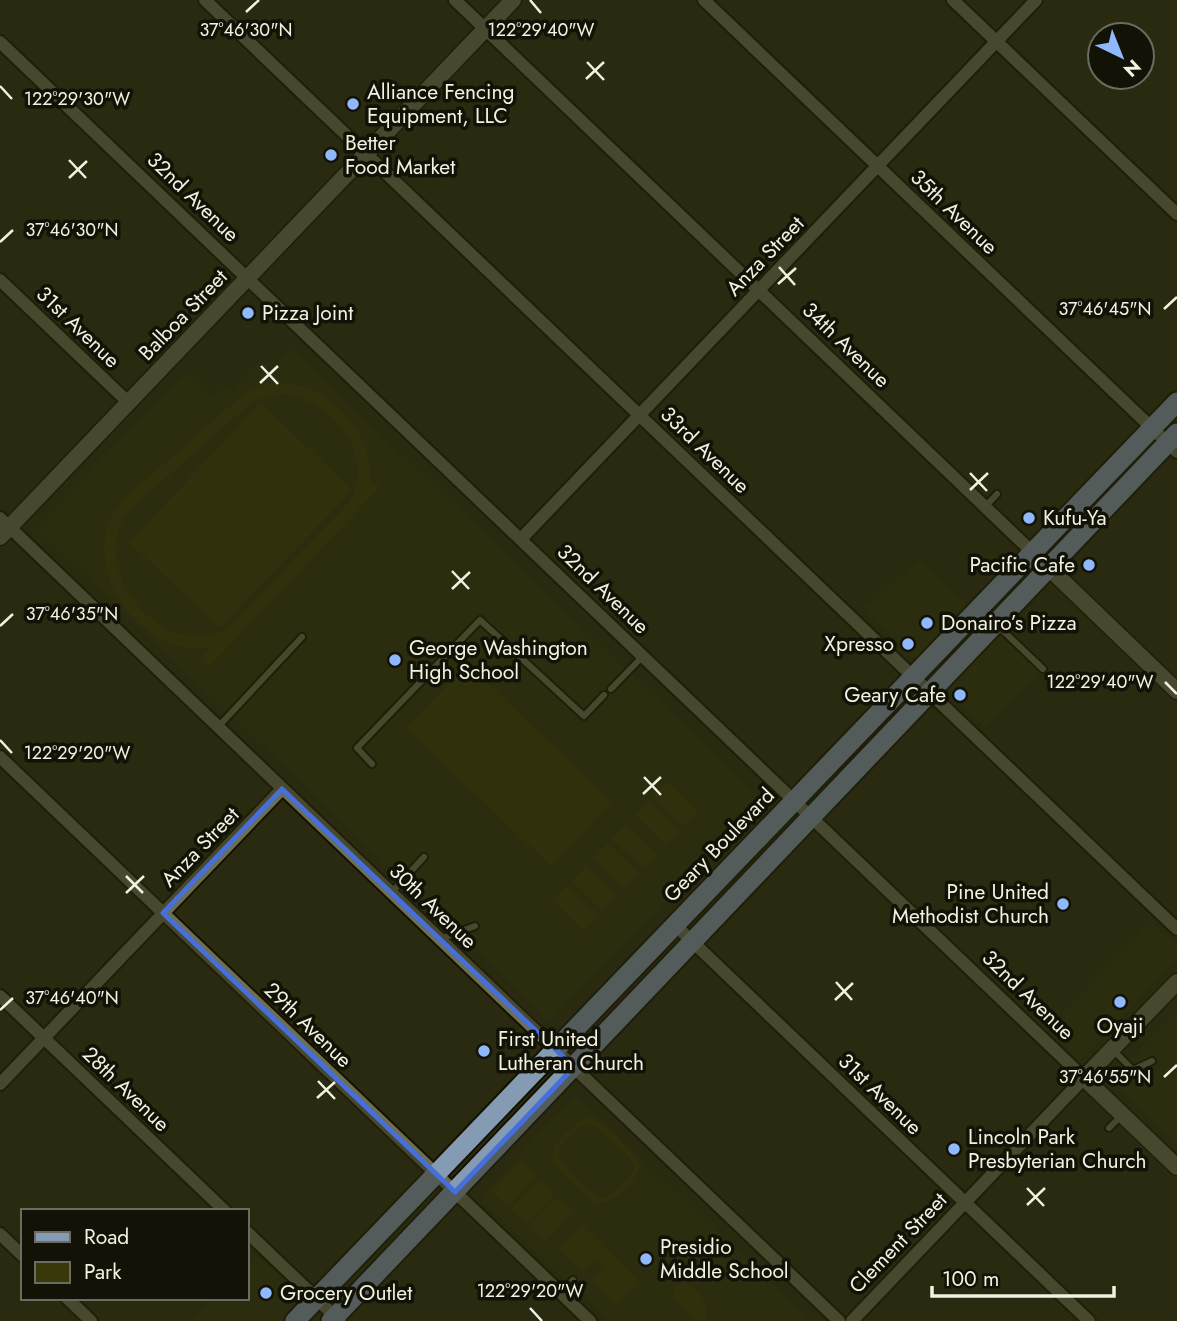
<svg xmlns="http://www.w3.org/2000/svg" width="1177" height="1321" font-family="Jost,sans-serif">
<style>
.built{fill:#30300e}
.green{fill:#38380a;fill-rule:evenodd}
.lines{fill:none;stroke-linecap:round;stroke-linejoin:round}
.service-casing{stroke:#131200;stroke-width:10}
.minor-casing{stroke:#131200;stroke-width:16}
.tertiary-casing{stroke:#131200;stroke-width:19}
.primary-casing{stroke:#131200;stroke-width:23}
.service{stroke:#6e6e52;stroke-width:6}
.minor{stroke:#6e6e52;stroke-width:12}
.tertiary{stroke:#6e6e52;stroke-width:16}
.primary{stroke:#859ab3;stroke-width:19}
.marked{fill:none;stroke:#476fda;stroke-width:5;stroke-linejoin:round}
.ticks{fill:none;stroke:#f1f2e2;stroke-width:2.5}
.poi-dot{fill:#8fb8fd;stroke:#121207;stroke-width:2.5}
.labels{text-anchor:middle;stroke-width:7;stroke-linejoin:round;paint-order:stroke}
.poi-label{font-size:21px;fill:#f1f2e2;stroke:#121207;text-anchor:start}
.street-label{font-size:21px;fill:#f1f2e2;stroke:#121207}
.ticks-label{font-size:18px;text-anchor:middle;fill:#f1f2e2;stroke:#121207;stroke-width:7;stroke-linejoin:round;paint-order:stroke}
</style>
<rect width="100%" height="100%" fill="#2a2a10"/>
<!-- built -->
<path class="built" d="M291,348l471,452 -212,221 -514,-492 149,-156 28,26 13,-14 6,4 24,-25 10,10z
M918,560l122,112 -56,55 -121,-117z
M1151,923l26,22v13l-97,103 -33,-31z
M1177,1010v133l-66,-63z
M575,1096l237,225h-203l-130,-123z
M256,1255l69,66h-134l22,-23h34v-33z"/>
<!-- green -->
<path class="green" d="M277,383c50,0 97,47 93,97l10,7 -171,180 -9,-8 9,-11c-74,9 -140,-93 -83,-151l118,-103 16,-8zM284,394c51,6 98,69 60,114l-116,120c-66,40 -149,-67 -95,-121l118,-104 16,-7z
M261,403l91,87 -132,138 -91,-86z
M467,664l145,138 -61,64 -145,-138z
M667,782l31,30 -14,15 -31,-31z
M648,801l32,30 -14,14 -31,-30z
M626,824l31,30 -13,15 -32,-30z
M608,843l31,31 -14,14 -31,-30z
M586,866l31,30 -14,15 -31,-30z
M567,886l31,30 -14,15 -31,-31z
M590,1118c12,3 45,35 49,48 -3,17 -25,39 -43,36l5,5 -2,1 -54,-52 1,-1 9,7c-1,-4 -3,-7 -1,-12 3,-11 25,-31 36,-32zM586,1123l9,2 36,34c2,4 4,5 3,10 -2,7 -25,30 -32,29 -10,-1 -34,-29 -42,-37 -6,-14 14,-31 26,-38z
M521,1162l15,15 -28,30 -16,-15z
M539,1180l16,15 -29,30 -15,-16z
M557,1197l16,15 -28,30 -16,-15z
M581,1225l60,58 -25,21 -25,-23 13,-13 -9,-8 -13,12 -24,-23z
M685,1282c16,7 22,22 22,39h-12l-22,-23 1,-11z"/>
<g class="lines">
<!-- service casing -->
<g class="service-casing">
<path id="service" d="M985,507l12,-13
M997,625l46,44
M611,689l32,-33
M218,727l84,-90
M372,764l-15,-16 123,-128 104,96 20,-21
M391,893l33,-36
M440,939l35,-13
M1114,1051l19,19 19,-9
M1109,1128l12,-12
M561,1293l12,-13"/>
</g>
<!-- minor casing -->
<g class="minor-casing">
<path id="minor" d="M205,0l972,929
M455,0l594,568
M704,0l473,452
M953,0l224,214
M0,42l1084,1036 -232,243
M0,280l129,123
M0,518l839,803
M521,539l515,-539
M0,757l590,564
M674,924l415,397
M0,996l225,215
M0,1084l282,-295
M247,1232l93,89
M0,1234l23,22
M67,1298l24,23"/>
</g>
<!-- tertiary casing -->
<g class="tertiary-casing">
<path id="tertiary" d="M0,537l513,-537
M1049,568l128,123
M1177,982l-93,96 93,89"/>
</g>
<!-- primary casing -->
<g class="primary-casing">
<path id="primary" d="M295,1321l882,-919
M331,1321l846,-888"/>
</g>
<!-- service -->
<use href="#service" class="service"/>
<!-- minor -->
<use href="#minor" class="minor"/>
<!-- tertiary -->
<use href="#tertiary" class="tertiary"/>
<!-- primary -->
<use href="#primary" class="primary"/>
</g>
<!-- marked area -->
<path d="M0 0H1177V1321H0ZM282,789l292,278 -119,125 -292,-279z" fill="#2a2a10" fill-opacity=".55" fill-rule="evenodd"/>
<path class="marked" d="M282,789l292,278 -119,125 -292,-279z"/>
<!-- ticks -->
<path class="ticks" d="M530,0l11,13M246,12l13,-12M587,62l17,18M586,79l18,-17M0,86l12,13M69,160l17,18M69,178l18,-17M0,242l13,-12M779,267l16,18M778,284l18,-16M1164,309l13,-12M261,366l17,18M260,383l18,-17M970,473l17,18M970,490l18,-17M452,571l17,18M452,589l18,-17M0,626l13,-12M1165,682l12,12M0,740l12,13M644,777l17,18M643,794l18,-17M126,876l17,17M126,893l18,-17M836,982l16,18M835,1000l18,-17M0,1010l13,-12M1164,1077l13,-12M318,1081l17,18M317,1098l18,-16M1027,1188l17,18M1027,1205l18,-17M530,1308l12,13"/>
<!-- markers -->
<g class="poi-dot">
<circle cx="353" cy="104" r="7"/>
<circle cx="331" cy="155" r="7"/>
<circle cx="248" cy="313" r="7"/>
<circle cx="1029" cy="518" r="7"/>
<circle cx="1089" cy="565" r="7"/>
<circle cx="927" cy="623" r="7"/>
<circle cx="908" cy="644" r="7"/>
<circle cx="395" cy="660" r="7"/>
<circle cx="960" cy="695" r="7"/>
<circle cx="1063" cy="904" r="7"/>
<circle cx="1120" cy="1002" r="7"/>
<circle cx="484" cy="1051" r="7"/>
<circle cx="954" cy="1149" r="7"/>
<circle cx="646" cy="1259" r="7"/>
<circle cx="266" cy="1293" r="7"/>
</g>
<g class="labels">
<!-- poi labels -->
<g class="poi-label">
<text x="367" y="99">Alliance Fencing<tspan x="367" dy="24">Equipment, LLC</tspan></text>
<text x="345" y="150">Better<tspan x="345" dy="24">Food Market</tspan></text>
<text x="262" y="320">Pizza Joint</text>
<text x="1043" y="525">Kufu-Ya</text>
<text x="1075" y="572" text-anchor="end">Pacific Cafe</text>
<text x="941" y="630">Donairo’s Pizza</text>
<text x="894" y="651" text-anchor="end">Xpresso</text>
<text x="409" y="655">George Washington<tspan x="409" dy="24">High School</tspan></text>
<text x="946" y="702" text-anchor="end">Geary Cafe</text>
<text x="1049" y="899" text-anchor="end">Pine United<tspan x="1049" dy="24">Methodist Church</tspan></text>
<text x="1120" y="1033" text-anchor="middle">Oyaji</text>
<text x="498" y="1046">First United<tspan x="498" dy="24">Lutheran Church</tspan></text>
<text x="968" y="1144">Lincoln Park<tspan x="968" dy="24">Presbyterian Church</tspan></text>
<text x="660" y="1254">Presidio<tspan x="660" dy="24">Middle School</tspan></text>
<text x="280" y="1300">Grocery Outlet</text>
</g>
<!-- street labels -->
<g class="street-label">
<text transform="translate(193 197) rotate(44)" y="7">32nd Avenue</text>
<text transform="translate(954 212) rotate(44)" y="7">35th Avenue</text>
<text transform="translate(765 256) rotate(-46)" y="7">Anza Street</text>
<text transform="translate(183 315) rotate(-46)" y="7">Balboa Street</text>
<text transform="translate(78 327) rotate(44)" y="7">31st Avenue</text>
<text transform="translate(846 345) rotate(44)" y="7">34th Avenue</text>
<text transform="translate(705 450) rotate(44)" y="7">33rd Avenue</text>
<text transform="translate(603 589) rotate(44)" y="7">32nd Avenue</text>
<text transform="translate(719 845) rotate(-46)" y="7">Geary Boulevard</text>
<text transform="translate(200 847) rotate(-46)" y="7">Anza Street</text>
<text transform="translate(433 906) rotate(44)" y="7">30th Avenue</text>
<text transform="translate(1028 995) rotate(44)" y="7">32nd Avenue</text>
<text transform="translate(308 1025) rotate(44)" y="7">29th Avenue</text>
<text transform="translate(126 1089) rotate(44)" y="7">28th Avenue</text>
<text transform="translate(880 1094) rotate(44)" y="7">31st Avenue</text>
<text transform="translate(898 1243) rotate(-46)" y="7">Clement Street</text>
</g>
</g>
<g class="ticks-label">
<text x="246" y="36">37°46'30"N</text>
<text x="541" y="36">122°29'40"W</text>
<text x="77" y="105">122°29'30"W</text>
<text x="72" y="236">37°46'30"N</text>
<text x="1105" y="315">37°46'45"N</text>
<text x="72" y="620">37°46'35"N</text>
<text x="1100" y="688">122°29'40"W</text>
<text x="77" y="759">122°29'20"W</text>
<text x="72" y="1004">37°46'40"N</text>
<text x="1105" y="1083">37°46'55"N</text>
<text x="530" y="1297">122°29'20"W</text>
</g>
<!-- legend -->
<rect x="21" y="1209" width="228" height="91" fill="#121207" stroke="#6b6c5f" stroke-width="2"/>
<rect x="35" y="1232" width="35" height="10" fill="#859ab3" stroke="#6b6c5f" stroke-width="2"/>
<text x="84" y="1244" font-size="21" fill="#f1f2e2">Road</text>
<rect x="35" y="1262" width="35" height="21" fill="#38380a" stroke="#6b6c5f" stroke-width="2"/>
<text x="84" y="1279" font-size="21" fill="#f1f2e2">Park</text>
<!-- north arrow -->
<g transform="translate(1121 56) rotate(137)"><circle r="33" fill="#121207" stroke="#6b6c5f" stroke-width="2"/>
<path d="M0-5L12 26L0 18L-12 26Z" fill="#8fb8fd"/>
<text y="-10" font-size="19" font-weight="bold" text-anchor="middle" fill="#f1f2e2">N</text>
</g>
<!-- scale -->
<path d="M932 1286v10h182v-10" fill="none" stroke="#f1f2e2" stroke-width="3.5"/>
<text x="942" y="1286" font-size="21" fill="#f1f2e2" stroke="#121207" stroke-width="5" paint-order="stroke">100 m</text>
</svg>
